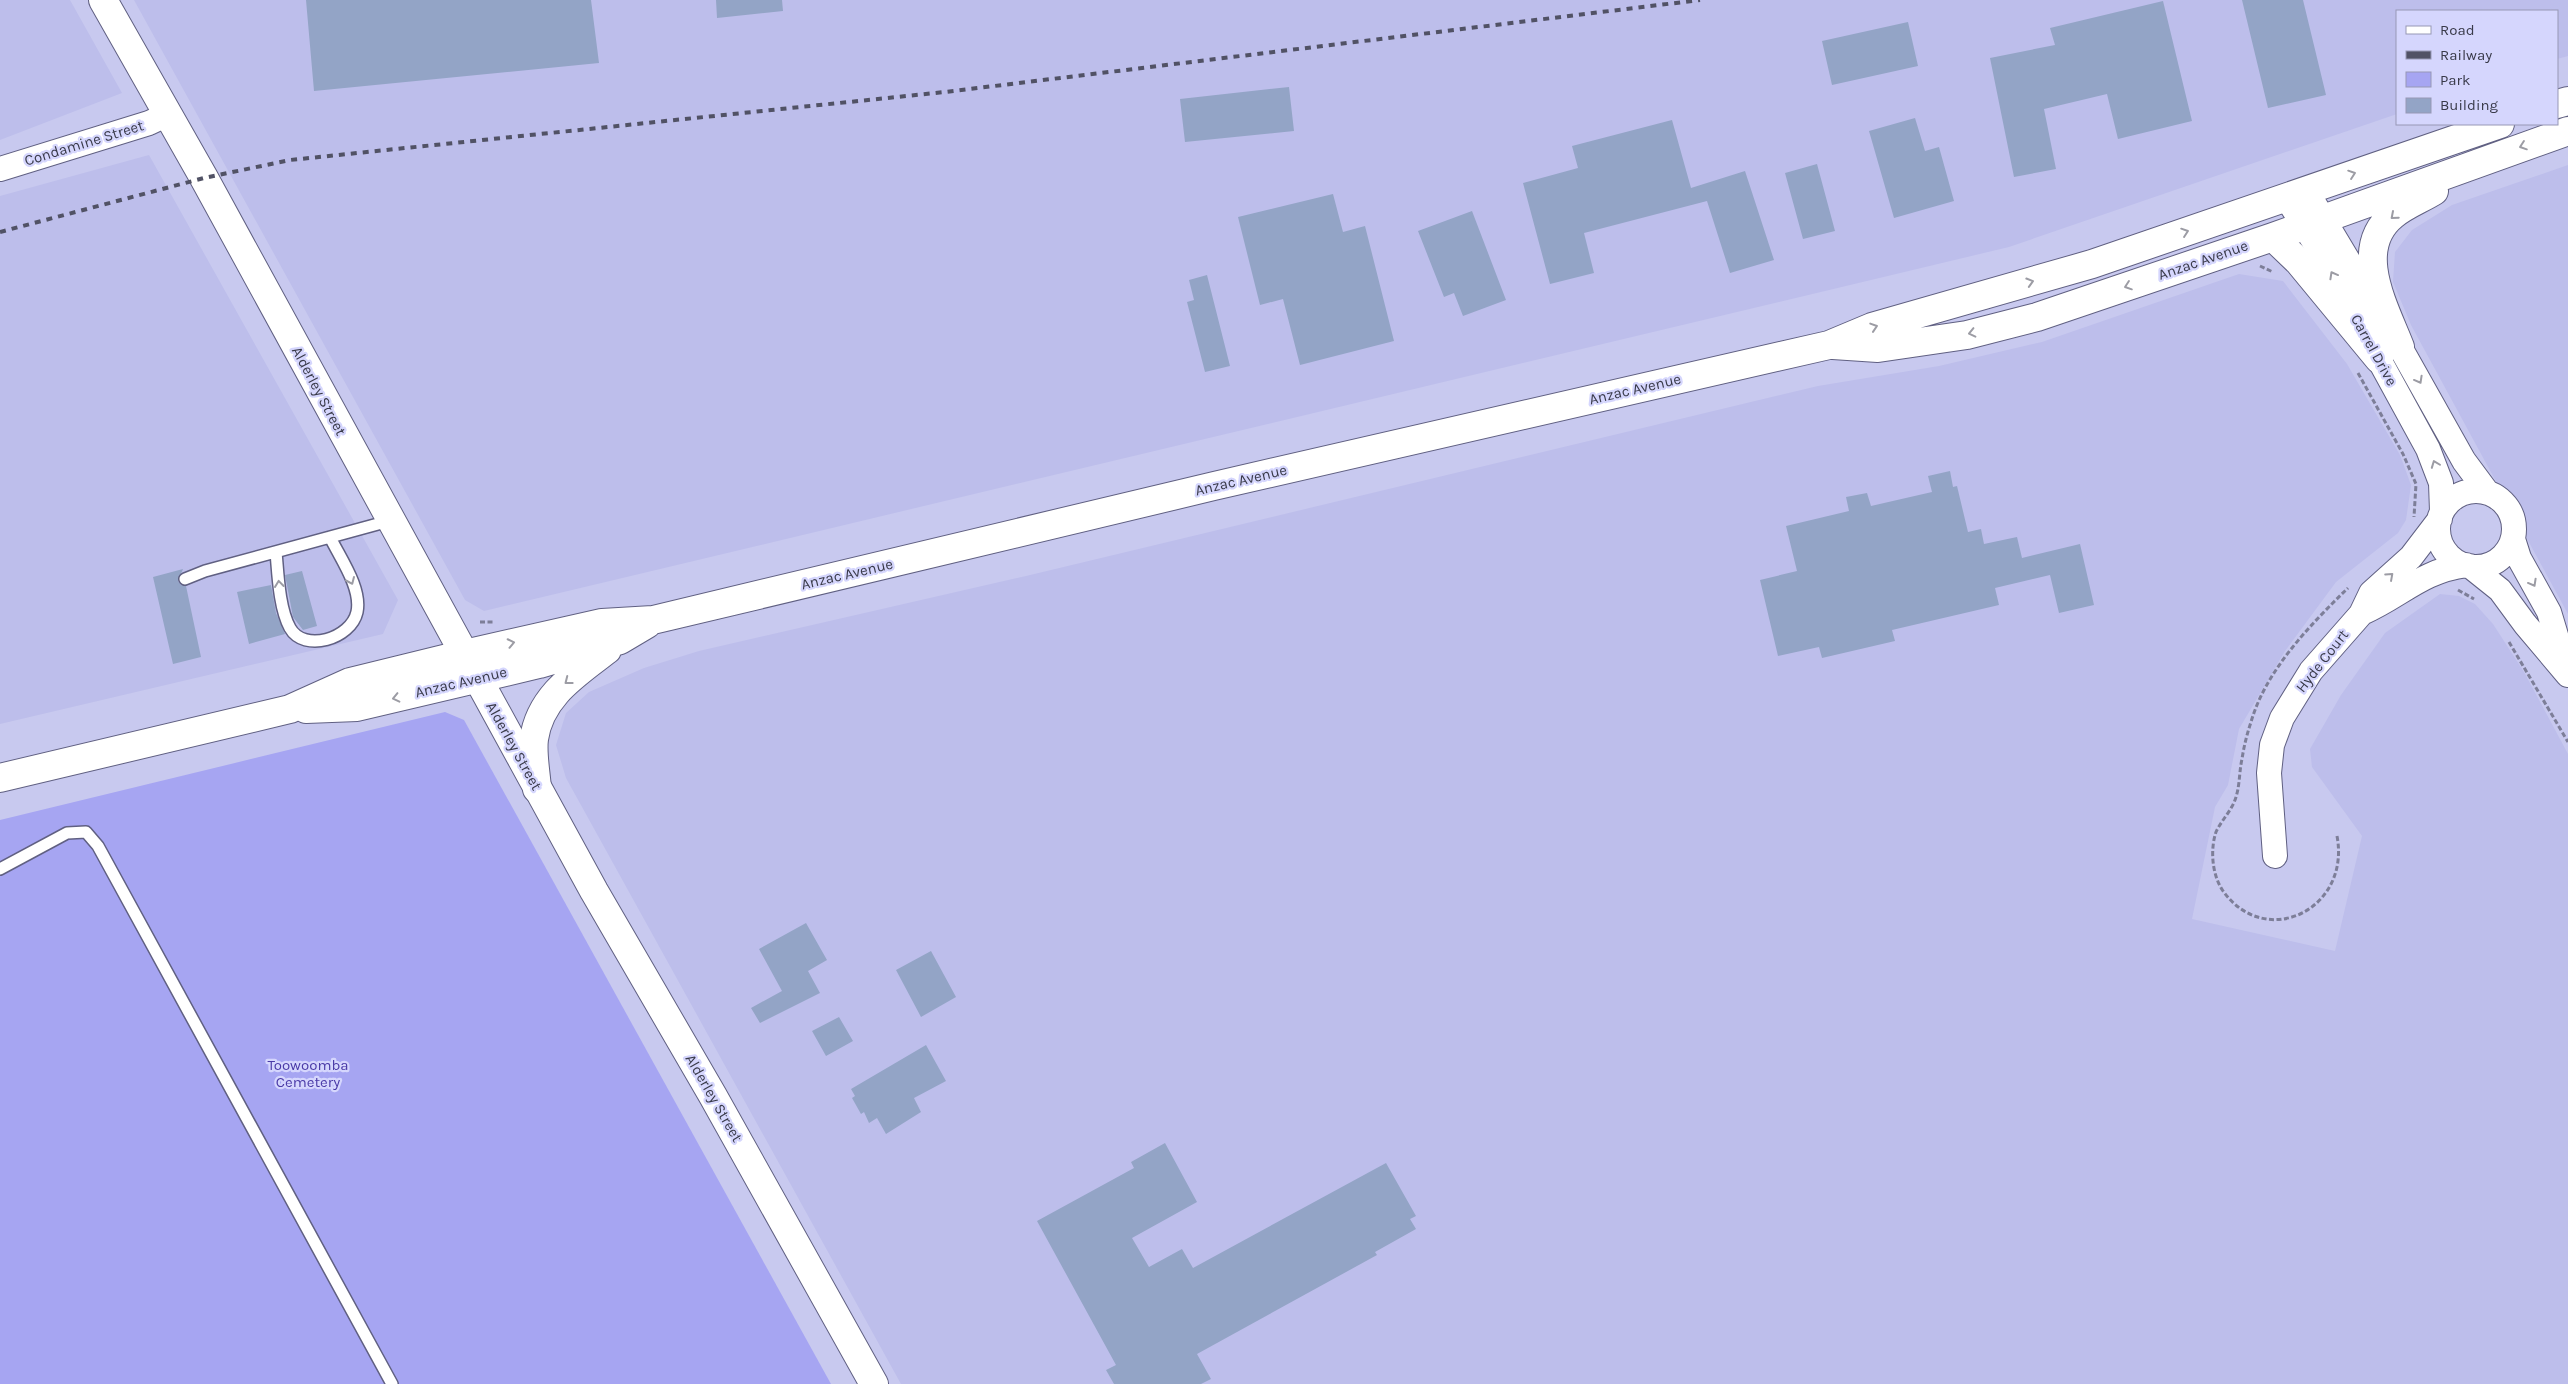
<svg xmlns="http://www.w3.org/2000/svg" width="2568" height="1384" font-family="Karla,sans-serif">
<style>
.built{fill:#bdbeeb}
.green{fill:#a6a5f2}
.building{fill:#93a4c6}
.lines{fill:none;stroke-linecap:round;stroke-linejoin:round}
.lane-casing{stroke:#606082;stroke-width:14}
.street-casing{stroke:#606082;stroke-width:26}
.secondary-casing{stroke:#606082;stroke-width:30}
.highway-casing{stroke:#606082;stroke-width:30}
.path{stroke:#7d7e98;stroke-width:3;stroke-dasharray:5 2.5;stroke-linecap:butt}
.lane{stroke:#fff;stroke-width:11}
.street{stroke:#fff;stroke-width:24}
.secondary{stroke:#fff;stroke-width:28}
.highway{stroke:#fff;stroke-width:28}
.rail{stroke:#515265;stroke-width:4;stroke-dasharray:6 6;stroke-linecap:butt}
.oneway{stroke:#9c9ca4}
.labels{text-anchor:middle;stroke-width:4.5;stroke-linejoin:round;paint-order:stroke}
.street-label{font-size:15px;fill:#393a49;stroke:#d5d6fd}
.park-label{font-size:15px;fill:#4a3aa7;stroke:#d5d6fd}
</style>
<rect width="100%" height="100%" fill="#c8c9ef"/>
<!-- built -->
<path class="built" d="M0,0h70l52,93 -122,47z
M134,0h2434v56l-11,3v-48h-160v103l-388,133 -1525,364 -19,-11z
M149,155l249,445 -15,34 -383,90v-528z
M2568,165v449l-157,-289 -18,-43 2,-30 17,-22 40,-25z
M2239,274l44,7 64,83 53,91 11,30 -5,35 -8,13 -62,49 -51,69 -46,78 -11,56 -13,22 -23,112 143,32 27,-115 -50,-69 -2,-18 31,-54 44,-62 55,-39 19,2 16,8 18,20 31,48 44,82v630h-1667l-335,-606 -10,-33 10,-32 23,-21 55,-24 55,-17 327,-75 792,-190 121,-20 103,-24z"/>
<!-- green -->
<path class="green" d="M445,712l19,8 367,664h-831v-564z"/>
<!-- building -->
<path class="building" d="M306,0h285l8,63 -285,28z
M716,0h66l1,11 -66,7z
M2242,0h61l23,95 -58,13z
M2163,1l29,120 -74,18 -11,-45 -63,15 12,60 -42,8 -24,-119 65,-13 -5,-17z
M1908,22l10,44 -86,19 -10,-44z
M1289,87l5,44 -109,11 -5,-43z
M1915,118l10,33 14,-4 15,54 -60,17 -25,-87z
M1672,120l19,68 54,-17 29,89 -44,13 -23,-72 -123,32 10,40 -44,11 -27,-101 55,-15 -6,-22z
M1817,164l18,67 -32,8 -18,-66z
M1333,194l10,38 22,-6 29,115 -94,24 -17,-66 -23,6 -22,-88z
M1472,211l34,89 -43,16 -9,-23 -10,4 -26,-66z
M1207,275l23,91 -25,6 -18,-70 7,-2 -5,-20z
M1950,471l3,16 4,-1 11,46 13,-3 3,15 33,-7 5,21 58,-14 14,61 -35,8 -9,-38 -55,13 4,17 -107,25 3,11 -73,17 -3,-11 -41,9 -18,-76 37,-9 -11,-45 63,-15 -3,-14 21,-4 4,13 61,-14 -4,-16z
M183,569l-5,12 3,4 5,1 15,71 -28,7 -20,-87z
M302,571l15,55 -14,4 -10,-13 -8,-42z
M271,585l5,28 9,21 -36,10 -12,-52z
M806,923l21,37 -19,11 12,22 -60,30 -9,-15 31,-17 -23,-42z
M931,951l25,46 -35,20 -25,-47z
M839,1017l14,24 -27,15 -14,-25z
M926,1045l20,36 -32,17 7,14 -35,22 -9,-16 -8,5 -5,-11 -3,2 -9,-16 3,-2 -4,-7z
M1165,1143l32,59 -65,36 17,29 33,-18 11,19 193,-105 30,53 -6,3 6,10 -41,23 2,3 -180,99 14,25 -10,5h-87l-8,-14 10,-5 -79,-144 97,-53 -3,-6z"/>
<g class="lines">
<!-- lane casing -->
<g class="lane-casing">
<path id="lane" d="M276,552c2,22 3,56 14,76 14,25 61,11 67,-16 5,-24 -17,-54 -27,-75
M185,579l20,-8 184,-50
M0,869l67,-36 19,-1 12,14 294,538"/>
</g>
<!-- street casing -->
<g class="street-casing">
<path id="street" d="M0,169l149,-46 17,-8
M2306,190l94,157 64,114 23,31
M2286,197l32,51 110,201 13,34 1,28
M2438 529a38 38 0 1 1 76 0a38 38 0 1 1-76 0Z
M2513,539l6,19 30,54 16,53
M2470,566l30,24 25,34 43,51
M2362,613c39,-17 59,-42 104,-48
M2275,856l-6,-83 3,-28 10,-27 29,-47 50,-57 10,-21 40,-36 29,-38"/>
</g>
<!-- secondary casing -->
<g class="secondary-casing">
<path id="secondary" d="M103,0l101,178 390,713 119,205 161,288"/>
</g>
<!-- highway casing -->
<g class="highway-casing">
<path id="highway" d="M2557,104l11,-3
M2273,237l26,25 80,97
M1833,345l45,3 89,-13 70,-18 236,-80 295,-106
M2400,347c-15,-39 -49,-98 -7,-132 12,-10 28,-16 41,-24
M306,709l51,-2 182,-43 81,-24 27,-16
M0,778l290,-69 60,-27 114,-28 138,-31 51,-3 561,-134 615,-141 43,-18 220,-63 408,-140
M537,789c-1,-16 -5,-35 -3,-50 6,-43 42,-65 73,-89"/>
</g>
<!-- path -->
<path class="path" d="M2260,266l13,6
M2358,373l45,81 13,30 -2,33
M2458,590l16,9
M480,622h13
M2509,642l59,100
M2337,836c14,73 -71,115 -114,55 -11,-16 -13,-41 -7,-59 5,-11 15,-21 19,-32 5,-13 4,-28 7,-41 2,-13 5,-25 9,-37 15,-52 59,-97 97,-134"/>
<!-- lane -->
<use href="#lane" class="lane"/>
<!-- street -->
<use href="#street" class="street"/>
<!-- secondary -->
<use href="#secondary" class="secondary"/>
<!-- highway -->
<use href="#highway" class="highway"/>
<!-- rail -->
<path class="rail" d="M0,232l204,-54 86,-18 655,-68 755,-92"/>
</g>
<!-- one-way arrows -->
<defs><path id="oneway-chevron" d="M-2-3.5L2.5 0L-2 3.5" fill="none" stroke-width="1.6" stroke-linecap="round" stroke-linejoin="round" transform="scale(1.25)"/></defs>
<g class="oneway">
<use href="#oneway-chevron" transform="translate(2523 146) rotate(161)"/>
<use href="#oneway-chevron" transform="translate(2352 174) rotate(-19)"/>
<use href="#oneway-chevron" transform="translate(2394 216) rotate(139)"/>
<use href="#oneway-chevron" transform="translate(2185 232) rotate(-19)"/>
<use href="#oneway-chevron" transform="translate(2333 275) rotate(-119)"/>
<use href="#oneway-chevron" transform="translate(2030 282) rotate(-17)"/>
<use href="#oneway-chevron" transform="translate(2128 286) rotate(161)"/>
<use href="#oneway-chevron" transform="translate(1874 327) rotate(-18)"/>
<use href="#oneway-chevron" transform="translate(1972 333) rotate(167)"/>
<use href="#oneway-chevron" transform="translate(2419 380) rotate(61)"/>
<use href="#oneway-chevron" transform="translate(2435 464) rotate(-111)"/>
<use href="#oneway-chevron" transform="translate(2390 576) rotate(-42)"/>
<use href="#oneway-chevron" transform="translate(351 581) rotate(66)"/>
<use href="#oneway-chevron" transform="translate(2533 583) rotate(61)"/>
<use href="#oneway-chevron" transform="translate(279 584) rotate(-97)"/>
<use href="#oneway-chevron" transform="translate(511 643) rotate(-12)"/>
<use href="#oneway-chevron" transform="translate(568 681) rotate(142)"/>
<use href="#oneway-chevron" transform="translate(396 698) rotate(167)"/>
</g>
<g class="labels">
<!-- street labels -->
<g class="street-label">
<text transform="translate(84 143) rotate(-17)" y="5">Condamine Street</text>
<text transform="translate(2203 260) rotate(-19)" y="5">Anzac Avenue</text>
<text transform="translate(2374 350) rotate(61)" y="5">Carrel Drive</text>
<text transform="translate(1635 389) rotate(-13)" y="5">Anzac Avenue</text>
<text transform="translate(319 391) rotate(62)" y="5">Alderley Street</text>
<text transform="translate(1241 480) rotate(-13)" y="5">Anzac Avenue</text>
<text transform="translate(847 574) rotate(-13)" y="5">Anzac Avenue</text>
<text transform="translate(2322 661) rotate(-52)" y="5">Hyde Court</text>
<text transform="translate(461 682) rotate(-13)" y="5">Anzac Avenue</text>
<text transform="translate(514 746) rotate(61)" y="5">Alderley Street</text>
<text transform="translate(714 1098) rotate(60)" y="5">Alderley Street</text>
</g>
<!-- park labels -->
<g class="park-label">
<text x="308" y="1070">Toowoomba<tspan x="308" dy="17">Cemetery</tspan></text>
</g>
</g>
<!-- legend -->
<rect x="2396" y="10" width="162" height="115" fill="#d5d6fd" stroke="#9798b5"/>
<rect x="2406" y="26" width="25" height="8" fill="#ffffff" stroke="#9798b5"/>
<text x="2440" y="35" font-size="15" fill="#393a49">Road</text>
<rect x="2406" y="51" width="25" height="8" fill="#515265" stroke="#9798b5"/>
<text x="2440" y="60" font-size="15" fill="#393a49">Railway</text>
<rect x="2406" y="72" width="25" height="15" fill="#a6a5f2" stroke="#9798b5"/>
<text x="2440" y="85" font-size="15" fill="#393a49">Park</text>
<rect x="2406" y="98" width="25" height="15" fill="#93a4c6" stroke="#9798b5"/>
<text x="2440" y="110" font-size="15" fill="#393a49">Building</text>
</svg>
